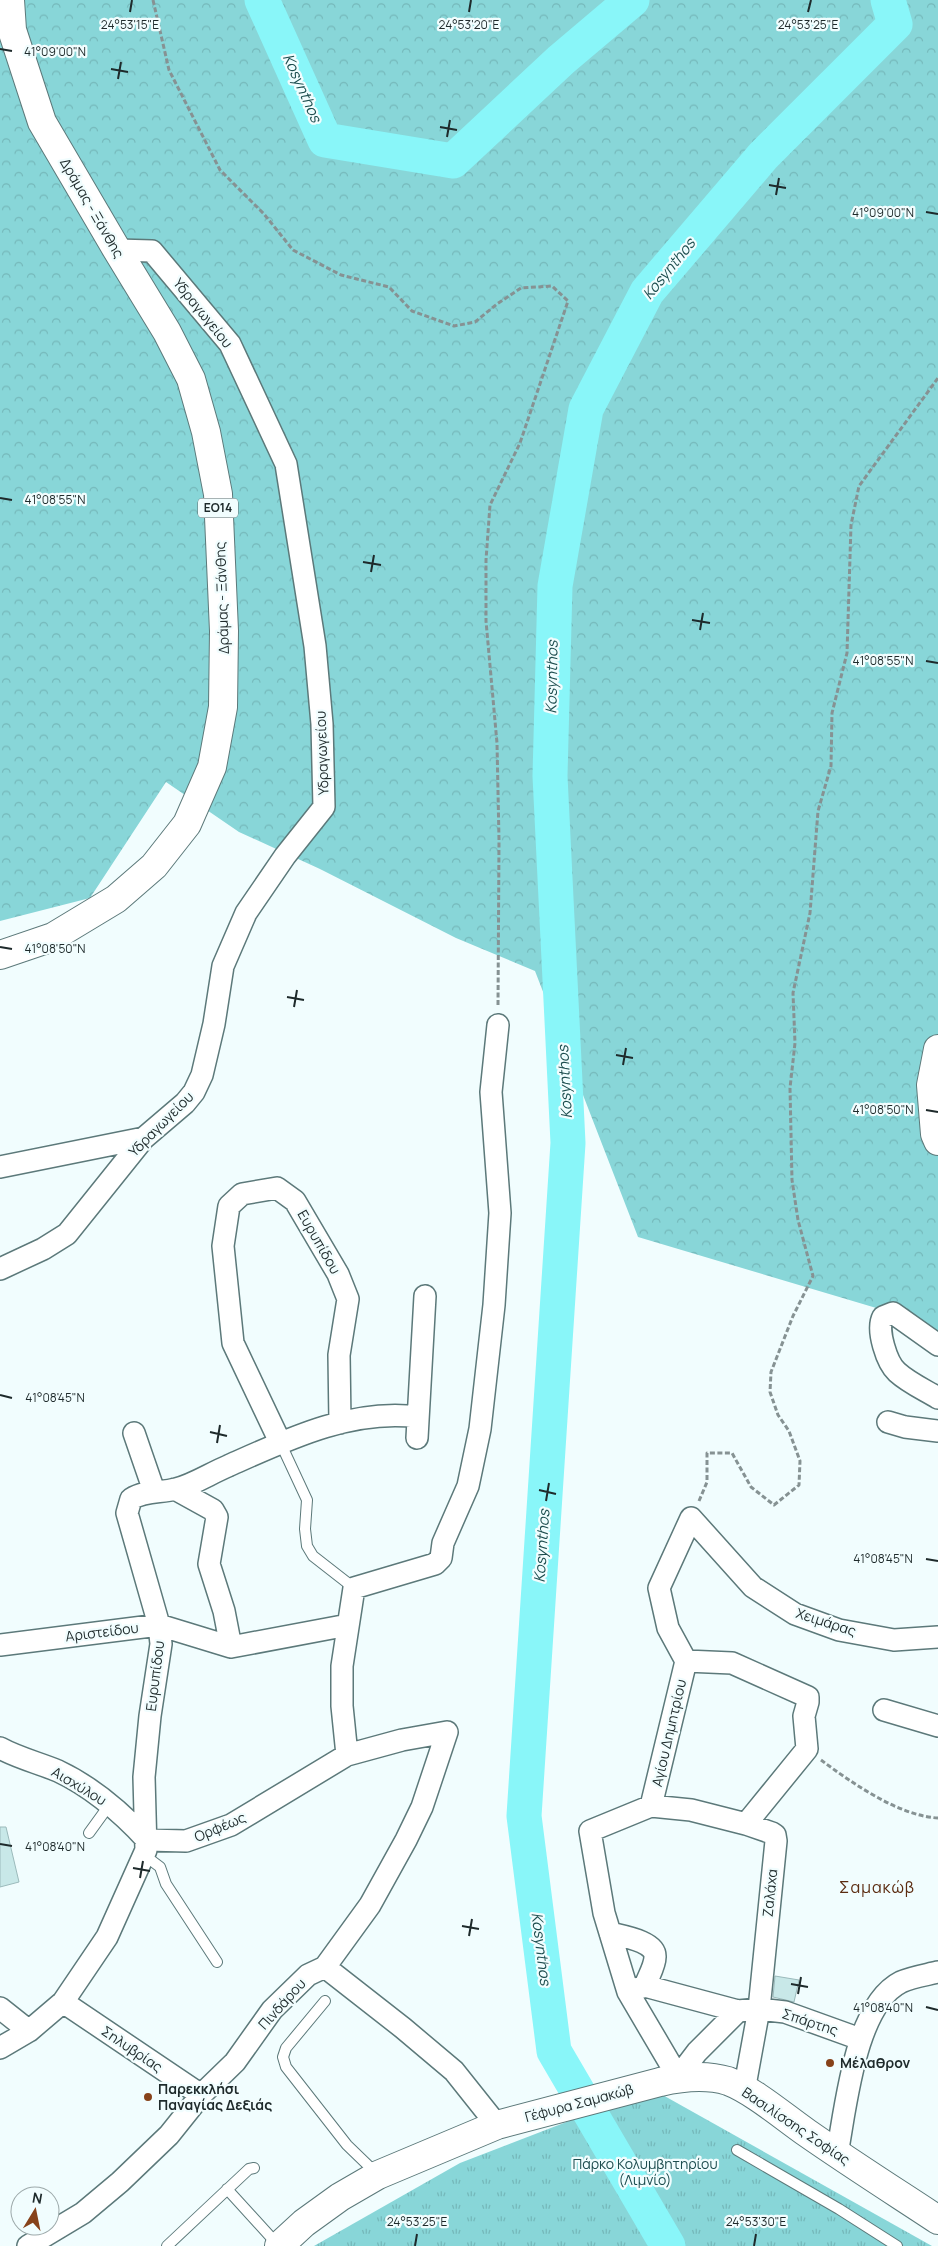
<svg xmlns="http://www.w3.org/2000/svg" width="938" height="2246" font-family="Manrope,sans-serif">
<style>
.forest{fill:url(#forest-crowns)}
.park{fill:url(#park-tufts)}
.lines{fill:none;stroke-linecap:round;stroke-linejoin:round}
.river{stroke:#89f6f9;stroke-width:35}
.building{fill:#c8e8e8;stroke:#9bbabb}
.lane-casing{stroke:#5c797a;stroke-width:12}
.street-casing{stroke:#5c797a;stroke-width:24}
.secondary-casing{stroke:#5c797a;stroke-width:30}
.primary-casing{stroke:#5c797a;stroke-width:30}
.path{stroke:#869293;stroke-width:3;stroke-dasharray:5 2.5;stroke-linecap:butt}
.lane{stroke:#fff;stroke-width:10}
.street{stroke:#fff;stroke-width:21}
.secondary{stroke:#fff;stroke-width:28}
.primary{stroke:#fff;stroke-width:28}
.ticks{fill:none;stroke:#1e2a2b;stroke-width:2}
.poi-dot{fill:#87421a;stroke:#f1fdfe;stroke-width:2}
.labels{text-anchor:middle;stroke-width:4.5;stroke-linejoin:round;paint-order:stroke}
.shield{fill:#f1fdfe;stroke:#5d696a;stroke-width:1}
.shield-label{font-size:12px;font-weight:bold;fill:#1e2a2b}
.street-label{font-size:14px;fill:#1e2a2b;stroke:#f1fdfe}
.poi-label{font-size:14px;font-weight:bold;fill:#1e2a2b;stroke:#f1fdfe;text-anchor:start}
.park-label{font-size:14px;fill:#1b4c4e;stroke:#f1fdfe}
.water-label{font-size:15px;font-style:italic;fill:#1d4e4f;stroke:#f1fdfe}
.quarter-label{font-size:16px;letter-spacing:1px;fill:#5b2b10;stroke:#f1fdfe}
.ticks-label{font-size:12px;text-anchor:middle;fill:#1e2a2b;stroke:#f1fdfe;stroke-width:4.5;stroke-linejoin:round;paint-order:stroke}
</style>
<defs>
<pattern id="forest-crowns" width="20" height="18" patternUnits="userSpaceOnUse" patternTransform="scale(1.25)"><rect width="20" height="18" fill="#88d6d8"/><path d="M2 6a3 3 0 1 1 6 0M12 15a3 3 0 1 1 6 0" fill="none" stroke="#75b8ba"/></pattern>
<pattern id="park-tufts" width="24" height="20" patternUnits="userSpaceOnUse" patternTransform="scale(1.25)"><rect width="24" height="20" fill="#88d6d8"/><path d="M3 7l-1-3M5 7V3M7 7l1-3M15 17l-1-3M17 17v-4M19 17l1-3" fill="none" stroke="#75b8ba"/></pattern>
</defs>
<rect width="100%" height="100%" fill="#f1fdfe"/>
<!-- forest -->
<path class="forest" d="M0,0h938v1333l-18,-12 -282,-84 -103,-266 -79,-33 -136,-69 -81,-37 -73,-50 -76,116 -90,23z"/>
<!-- park -->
<path class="park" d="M652,2089l280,157h-618l146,-83z"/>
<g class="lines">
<!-- river -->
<path class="river" d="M262,0l63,140 128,21 108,-101 71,-60
M668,2246l-114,-195 -30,-235 44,-673 -18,-367 5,-190 31,-177 61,-117 116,-136 132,-132 -7,-24"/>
</g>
<!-- building -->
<path class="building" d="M0,1827h6l13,55 -19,5z
M775,1976l24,4 -5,22 -21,-5z"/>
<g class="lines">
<!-- lane casing -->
<g class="lane-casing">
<path id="lane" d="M280,1442l27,58 -2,29 2,17 6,10 41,32
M89,1833l21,-29
M144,1855l16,12 6,17 51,78
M325,2001l-39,47 -3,9 3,10 61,78 30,29
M737,2150l102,59 58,37
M227,2189l51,56
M167,2246l82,-77 5,-1"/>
</g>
<!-- street casing -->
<g class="street-casing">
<path id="street" d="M0,1167l144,-29
M0,1269l43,-20 24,-15 77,-96 41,-35 9,-11 8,-17 12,-51 9,-58 23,-53 39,-57 39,-49 -2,-83 -7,-78 -29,-182 -56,-120 -78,-93 -35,-1
M938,1345l-45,-32 -10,4c-7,13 4,46 14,55 12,11 28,18 41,26
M888,1422l17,5 33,4
M134,1433l20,58
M417,1438l8,-142
M280,1442l-47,-99 -10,-97 6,-40 13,-12 35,-6 18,13 43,73 10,25 -9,56 1,68
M175,1489l38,21 4,7 -8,47 15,47 7,36
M0,1645l159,-20 72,22 117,-22
M884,1710l54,16
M0,1748c18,10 39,15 58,23 34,16 64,42 89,69
M347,1755l-5,-49v-40l12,-78 81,-24 6,-6 2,-15 25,-57 12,-57 14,-124 6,-92 -9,-121 7,-67
M651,1806l35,-145
M746,1824l-55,-14 -40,-4 -61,25 14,82 24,79 50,85 19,-25 41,-41 21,-2 26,3 75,27
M610,1933c11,3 46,8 45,24 0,9 -7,20 -10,29
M325,1967l78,61 51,43 43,54
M628,1992l17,-6 93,25
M63,2002l138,93
M0,2008l29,23
M0,2048l29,-17 34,-29 44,-65 39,-87 -2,-73 6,-61 11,-72 -2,-19 -32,-112 4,-14c14,-9 30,-6 45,-10 17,-4 35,-16 52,-23 58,-26 124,-58 190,-49
M744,2091l15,-82 17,-168 -1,-6 -3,-2 -26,-9 61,-75 -3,-33 4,-14v-5l-76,-34 -46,-2 -18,-33 -9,-40 32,-70 62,69 42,27 44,16 55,10 44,-3
M837,2154c9,-47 18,-149 64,-172 11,-5 25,-7 37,-10
M28,2246l55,-33 37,-31 49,-47 32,-40 34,-33 37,-52 36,-35 17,-8 45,-62 36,-65 16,-33 25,-75 -45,8 -55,15 -116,70 -45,16 -39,-1"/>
</g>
<!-- secondary casing -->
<g class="secondary-casing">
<path id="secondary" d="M938,1049l-7,36 4,49 3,7
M279,2246l25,-23 36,-26 38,-22 119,-50 163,-43c22,-5 45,-8 68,-1 26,10 56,36 79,52 43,30 87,58 131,87"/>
</g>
<!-- primary casing -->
<g class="primary-casing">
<path id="primary" d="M0,955l53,-18 63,-38 38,-33 33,-42 25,-57 11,-60 1,-76 -6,-137 -12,-62 -15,-53 -24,-47 -50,-82 -75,-128 -30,-92 -2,-30"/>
</g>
<!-- path -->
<path class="path" d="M153,0l16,70 51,100 44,44 29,36 48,25 48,12 23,24 42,15 21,-4 22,-18 24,-16 31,-2 16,15 -48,142 -30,62 -4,55v61l11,122 2,97 -1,165
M699,1501l8,-19v-29h25l19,34 23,18 25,-20 1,-24 -11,-30 -11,-16 -8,-23 1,-20 22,-56 20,-40 -15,-56 -6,-40 -2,-92 5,-45 -2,-50 17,-80 8,-102 13,-45 1,-53 15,-60 4,-128 8,-39 79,-108
M821,1760c31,23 78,56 117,58"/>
<!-- lane -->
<use href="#lane" class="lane"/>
<!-- street -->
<use href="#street" class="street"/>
<!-- secondary -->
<use href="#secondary" class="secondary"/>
<!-- primary -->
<use href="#primary" class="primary"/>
</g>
<!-- ticks -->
<path class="ticks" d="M130,12l2,-12M469,12l2,-12M808,12l3,-12M0,49l12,2M111,69l17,3M118,79l3,-17M440,127l17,3M447,137l3,-17M769,185l17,3M776,195l3,-17M926,212l12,2M0,498l12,2M363,562l18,3M371,572l3,-17M692,620l18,3M700,630l3,-17M926,661l12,2M0,947l12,2M287,997l17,3M294,1007l3,-17M616,1055l17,3M623,1065l3,-17M926,1110l12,2M0,1395l12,3M210,1432l17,4M217,1443l3,-18M539,1490l17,4M546,1501l3,-18M926,1559l12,2M0,1844l12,2M133,1868l17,3M140,1878l3,-17M462,1926l17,3M469,1936l3,-17M791,1984l17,3M798,1994l3,-17M926,2007l12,3M415,2246l2,-12M754,2246l2,-12"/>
<!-- markers -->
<g class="poi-dot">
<circle cx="830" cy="2063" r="5"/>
<circle cx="148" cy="2097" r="5"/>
</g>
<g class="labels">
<!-- shield labels -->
<rect class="shield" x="198" y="498.5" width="40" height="19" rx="4"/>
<g class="shield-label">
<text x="218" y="512">ΕΟ14</text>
</g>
<!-- street labels -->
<g class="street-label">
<text transform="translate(92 208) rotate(60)" y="5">Δράμας - Ξάνθης</text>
<text transform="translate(203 313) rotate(51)" y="5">Υδραγωγείου</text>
<text transform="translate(222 598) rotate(-92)" y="5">Δράμας - Ξάνθης</text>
<text transform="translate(322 753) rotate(-92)" y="5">Υδραγωγείου</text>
<text transform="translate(161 1124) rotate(-45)" y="5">Υδραγωγείου</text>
<text transform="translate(319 1242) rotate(60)" y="5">Ευρυπίδου</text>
<text transform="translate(826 1622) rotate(18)" y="5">Χειμάρας</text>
<text transform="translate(102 1632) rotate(-7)" y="5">Αριστείδου</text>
<text transform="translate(155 1676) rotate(-83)" y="5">Ευρυπίδου</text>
<text transform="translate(669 1733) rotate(-77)" y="5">Αγίου Δημητρίου</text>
<text transform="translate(79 1786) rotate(31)" y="5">Αισχύλου</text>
<text transform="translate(220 1827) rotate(-23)" y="5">Ορφέως</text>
<text transform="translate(770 1893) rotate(-84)" y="5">Ζαλάχα</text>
<text transform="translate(282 2004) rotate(-48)" y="5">Πινδάρου</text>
<text transform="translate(810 2022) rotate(18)" y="5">Σπάρτης</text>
<text transform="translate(132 2049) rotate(34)" y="5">Σηλυβρίας</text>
<text transform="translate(579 2103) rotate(-15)" y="5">Γέφυρα Σαμακώβ</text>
<text transform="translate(796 2126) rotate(34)" y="5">Βασιλίσσης Σοφίας</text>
</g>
<!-- poi labels -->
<g class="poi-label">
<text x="840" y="2068">Μέλαθρον</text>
<text x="158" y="2094">Παρεκκλήσι<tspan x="158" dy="16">Παναγίας Δεξιάς</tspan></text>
</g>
<!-- park labels -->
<g class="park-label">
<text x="645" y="2169">Πάρκο Κολυμβητηρίου<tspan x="645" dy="16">(Λιμνίο)</tspan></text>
</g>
<!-- water labels -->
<g class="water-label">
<text transform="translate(302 88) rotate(66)" y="5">Kosynthos</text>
<text transform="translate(669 269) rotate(-51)" y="5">Kosynthos</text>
<text transform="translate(552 677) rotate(-89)" y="5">Kosynthos</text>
<text transform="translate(565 1082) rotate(-93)" y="5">Kosynthos</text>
<text transform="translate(542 1546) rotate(-86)" y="5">Kosynthos</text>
<text transform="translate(541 1949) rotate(83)" y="5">Kosynthos</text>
</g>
<!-- quarter labels -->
<g class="quarter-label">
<text x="877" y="1893">Σαμακώβ</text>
</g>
</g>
<g class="ticks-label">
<text x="130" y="29">24°53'15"E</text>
<text x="469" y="29">24°53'20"E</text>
<text x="808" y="29">24°53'25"E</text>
<text x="55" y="56">41°09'00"N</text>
<text x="883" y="217">41°09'00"N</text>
<text x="55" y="504">41°08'55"N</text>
<text x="883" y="665">41°08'55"N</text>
<text x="55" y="953">41°08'50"N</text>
<text x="883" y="1114">41°08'50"N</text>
<text x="55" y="1402">41°08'45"N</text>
<text x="883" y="1563">41°08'45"N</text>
<text x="55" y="1851">41°08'40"N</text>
<text x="883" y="2012">41°08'40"N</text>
<text x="417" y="2226">24°53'25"E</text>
<text x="756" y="2226">24°53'30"E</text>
</g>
<!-- north arrow -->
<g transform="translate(35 2211) rotate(10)"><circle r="24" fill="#f1fdfe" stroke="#9da9aa"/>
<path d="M0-4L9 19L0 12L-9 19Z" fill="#87421a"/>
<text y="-8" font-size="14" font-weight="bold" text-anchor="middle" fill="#1e2a2b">N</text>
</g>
</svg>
